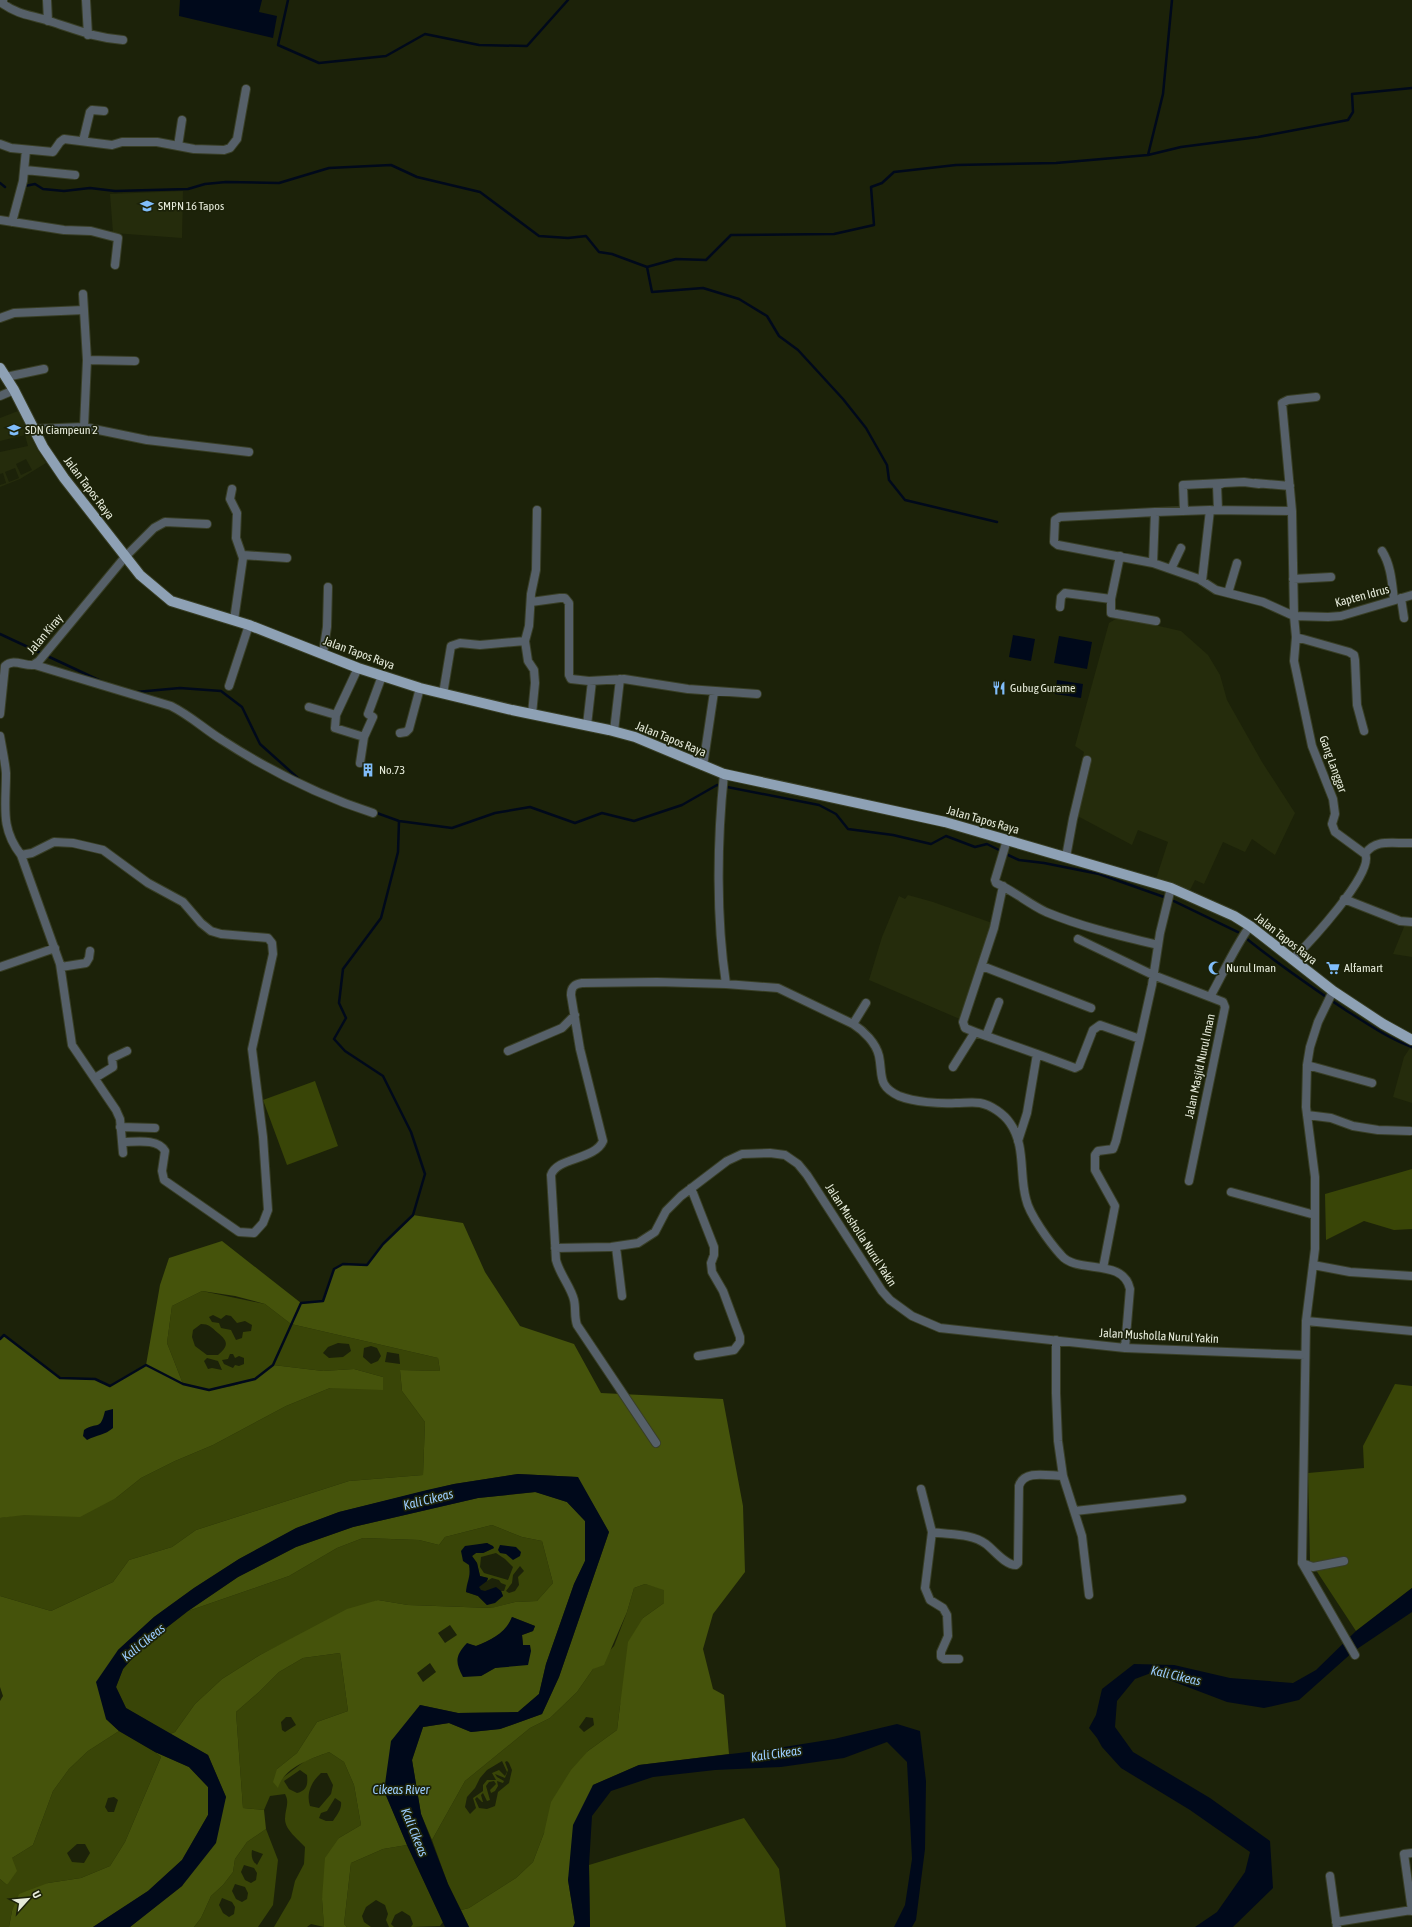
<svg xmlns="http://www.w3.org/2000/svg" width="1412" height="1927" font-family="'Asap Condensed',sans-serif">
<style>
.built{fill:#252c0c;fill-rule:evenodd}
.green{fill:#394507;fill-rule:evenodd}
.forest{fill:#45530b;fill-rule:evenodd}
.water{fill:#00091b}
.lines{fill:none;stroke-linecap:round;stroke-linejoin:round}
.stream{stroke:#00091b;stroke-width:2.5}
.minor-casing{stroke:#383e26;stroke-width:10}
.major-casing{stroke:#383e26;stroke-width:12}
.minor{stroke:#566069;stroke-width:8}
.major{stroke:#8ea1b5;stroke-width:10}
.labels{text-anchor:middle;stroke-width:3.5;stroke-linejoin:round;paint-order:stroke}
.poi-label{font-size:12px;fill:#e5eada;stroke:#1c2209;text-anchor:start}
.street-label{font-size:12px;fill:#e5eada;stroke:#1c2209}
.water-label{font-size:13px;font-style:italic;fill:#99cafc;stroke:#1c2209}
</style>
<rect width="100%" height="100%" fill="#1c2209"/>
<!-- built -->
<path class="built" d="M183,191l-1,47 -69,-5 -3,-39z
M18,411l19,38 9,14 -26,16 -20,8v-2l6,-2 -3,-10 -3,1v-22l28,-6 -3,-11 -25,6v-23zM26,459l6,11 -11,5 -5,-11zM15,468l4,10 -10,4 -4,-10z
M1119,617l62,14 27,24 12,20 7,25 35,62 33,51 -20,42 -23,-16 -7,13 -22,-10 -19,42 -9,-4 -5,10 -34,-11 12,-37 -30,-12 -6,15 -62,-33 14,-60 -9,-6 34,-123z
M908,895l25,7 62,22 -33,96 -93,-40 13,-43 17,-41 6,3z
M1408,917l4,1v39l-19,-3z
M1410,1048l2,2v53l-19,-6 11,-40z"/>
<!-- green -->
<path class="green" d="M315,1081l23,65 -51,19 -24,-65z
M1412,1169v60l-18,1 -30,-9 -38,19 -1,-46z
M202,1291l63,13 26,20 147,34 2,13 -40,-1 2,21 23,31 -2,53 -74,6 -153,49 -24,17 -43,13 -16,22 -62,29 -51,-15v-78l116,-20 25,-20 34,-17 38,-16 73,-39 44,-18h18l35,-11 -29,-8 -31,2 -50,-6 -18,14 -23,7 -23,4 -26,-6 -16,-41 5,-37zM213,1315l8,4 5,-4 5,1 6,7 8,-2 7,4 -1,6 -8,1 -1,6 -6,2 -5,-10 -10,-2 -2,-5 -7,-1 -3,-5zM201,1324c8,0 10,3 17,9 10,8 11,13 0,22h-11l-12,-9 -3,-9 1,-7zM338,1343l11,1 2,7 -8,6 -14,1 -6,-5 5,-6zM371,1346l6,2 4,8 -3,5 -7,3 -8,-7 1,-9zM387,1352l12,2 1,10 -15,-2zM230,1354h3l2,4 4,-2 5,2v6l-5,2 -4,-1 -2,3 -9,-4 -2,-4 6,-1zM207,1358l11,3 4,9 -10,-2 -4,1 -4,-8z
M1395,1384l17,2v202l-56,43 -46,-70 -2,-88 56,-5 -1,-22z
M492,1525l30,12 20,4 11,42 -16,18 -22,1 -23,6 -84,-3 -30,-5 -76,34 -42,21 -38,24 -27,25 -20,28 -5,2 -44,-26 -10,-21 7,-18 20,-23 45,-35 101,-35 48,-28 26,-10 56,2 20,5 6,-8zM487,1543l7,5 -11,5h-7l-4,3 5,7 3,13 8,2 -1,3 5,-3 7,2 2,3 5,2 -2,6h-3l2,5 -16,9 -9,-9 -12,-4 5,-16 -1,-29zM496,1553l9,6 8,8 -5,13 -24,-7 -4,-6 1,-10zM520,1566l4,5 -6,6 1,8 -4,6 -6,2 -3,-2 6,-8 1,-8z
M645,1584l19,5v14l-21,15 -23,88 -3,24 -29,21 -44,82 -11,29 -17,16 -47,30 -8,2 -13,-26 -16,-44 33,-59 65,-53 20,-10 27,-26 16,-23 21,-23 13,-34 7,-24zM586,1717l7,1 1,7 -10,7 -5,-5zM502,1761l5,11 -2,4 -6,-6 -7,3 4,7h-9l-4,5v6l-10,7 3,10 -6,6 -5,-7 2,-10 8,-9 5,-10 7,-8zM507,1761l2,2 3,7 -3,13 -11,9 -3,14 -8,3 -8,-1 -4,-9 2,-2 5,5h1l-2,-7 2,-2 4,8 3,-1 -4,-14 3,-4 5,-1 2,3 -6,6 1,3 4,-2 3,-5 -1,-5 6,2 1,-2 -7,-4 -2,-3 10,4 3,-8 -3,-8z
M340,1653l8,58 -31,11 -20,31 -20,16 4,10 24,-18 24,-9 15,10 10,23 7,40 -22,13 -17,61 2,28 -13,-3 -4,3h-33l17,-29 4,-17 9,-17 1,-17c-7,-8 -20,-17 -20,-28 0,-10 5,-16 0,-25l-15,2 -6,14 -21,-2 -7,-96 23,-20 20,-20 24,-14zM286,1717h5l5,8 -11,7 -3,-2 -1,-8zM300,1770l7,5c1,10 0,15 -10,18l-8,-4 -5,-8zM321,1773h6l6,12 -2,9 -12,14 -9,-2c-4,-12 1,-24 11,-33zM335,1798l6,4c1,7 -4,13 -8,19h-7l-7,-3 2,-5 6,-2z
M119,1731l36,21 6,5 -36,85 -15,24 -29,12 -33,5 -36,28 -3,16h-9v-48l7,6 5,-27 21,-13 20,-54 16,-22 19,-18zM114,1797l4,3 -4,12h-6l-3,-5 3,-9zM77,1844h8l5,9 -6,10 -12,-1 -5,-9z
M744,1818l35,51 7,58h-196l-1,-62z
M266,1829l12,31 -5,45 -15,22h-64l7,-9 10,-22 12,-11 10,-13 2,-13 12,-17zM252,1850l11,4 -6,11c-5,-4 -6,-9 -5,-15zM244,1865l10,3 3,5 -1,7 -5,3 -6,-3 -4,-8zM235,1884l10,3 3,6 -1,6 -5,3 -6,-3 -4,-8zM222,1898l10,4 3,5 -1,7 -5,3 -6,-4 -4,-8z
M407,1845l36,77 -3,4 -29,1 2,-3 -3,-8 -8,-5 -7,4 -4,9 3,3h-5l-3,-7 2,-6 -3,-9 -9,-5 -10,7 -4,9 2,6 7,5h-24l-3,-3 7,-61 32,-14z"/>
<!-- forest -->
<path class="forest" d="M413,1215l50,8 22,49 35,54 54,18 27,49 122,6 20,107 2,66 -32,42 -10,35 10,40 11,6 5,59 -90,11 -46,20 -25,95 7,43 -2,4h-104l-8,-17 8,-2 47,-30 17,-16 11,-29 7,-31 20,-32 17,-19 29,-21 11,-88 15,-24 21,-15v-13l-19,-6 -11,4 -7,24 -23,53 -11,4 -16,23 -27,26 -20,10 -65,53 -33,59 -11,-26 -9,-54 11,-33 26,-4 22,9 29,-3 42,-15 17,-37 50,-145 -32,-55 -59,-3 -64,10 -115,28 -42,16 -58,31 -45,29 -40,29 -36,33 -12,69 13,12 -31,20 -19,18 -16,22 -20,54 -21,13 5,13 -10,14 -7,-6v-178l3,-5 -3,-9v-91l51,15 62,-29 16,-22 43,-13 24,-17 153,-49 74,-6 2,-53 -23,-31 -2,-21 40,1 -2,-13 -147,-34 -26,-20 -30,-8 -33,-5 -30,15 -5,37 16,41 26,6 23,-4 23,-7 18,-14 50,6 31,-2 29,8v13l-53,-2 -44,18 -73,39 -38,16 -34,17 -25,20 -36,19 -56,-2 -24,3v-179l4,-4 56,43 35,1 15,7 36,-21 14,-80 9,-27 53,-17 79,62 22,-2 11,-32 9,-5 24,1 16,-21z
M536,1492l31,10 18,19v40l-11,23 -28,80 -7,30 -21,18 -60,1 -38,-8 -36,85 23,55 -24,4 -32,14 -7,61 3,3h-23l-2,-28 3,-41 14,-20 22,-13 -7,-40 -10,-23 -15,-10c-18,7 -45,15 -51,36l-5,-6 4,-13 20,-16 20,-31 31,-11 -8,-58 -37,5 -24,14 -20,20 -23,20 7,96 21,2 2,19 -19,13 -12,17 -2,13 -10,13 -12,11 -10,22 -7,9h-64l52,-41 44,-89 -18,-42 -38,-21 5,-2 20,-28 27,-25 38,-24 87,-46 31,-9 30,5 83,3 24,-6 22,-1 16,-18 -11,-42 -20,-4 -30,-12 -47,12 -6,8 -20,-5 -56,-2 -26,10 -48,28 -101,35 50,-34 58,-30 57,-20 125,-29zM512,1617l23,9 -2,5 -11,4 1,10 -14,20 -14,3 -14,8 -14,-32 9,2c15,-6 30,-13 36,-29zM450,1625l7,10 -12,8 -7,-10zM430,1663l6,9 -13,10 -6,-9z
M155,1752l34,15 19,20v28l-26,45 -34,31 -55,36h-84l3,-16 7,-17 29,-11 33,-5 29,-12 15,-24 36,-85z"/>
<!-- water -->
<path class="water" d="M180,0h82l-3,12 18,4 -4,22 -94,-22z
M1013,635l22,4 -4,22 -22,-4z
M1059,636l33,6 -5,27 -33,-6z
M1057,680l26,4 -2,14 -26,-4z
M113,1409v19c-8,7 -16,7 -26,12l-4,-4 1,-6c13,-9 16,2 21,-19z
M518,1474l60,3 31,55 -50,145 -17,37 -42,15 -29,3 -22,-9 -26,4 -11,33 9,54 27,70 21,43h-24l-38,-82 -23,-54 7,-50 29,-36 38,8 60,-1 21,-18 7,-30 28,-80 11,-23v-40l-18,-19 -32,-10 -57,6 -125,29 -57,20 -58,30 -50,34 -45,35 -20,23 -7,18 10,21 82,47 18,42 -10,46 -34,43 -52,41h-37l55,-36 34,-31 26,-45v-28l-19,-20 -34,-15 -36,-21 -13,-12 -10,-37 22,-32 36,-33 40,-29 45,-29 57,-31 43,-16 88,-22 27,-6z
M487,1543l6,3 1,2 -11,5h-7l-4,3 5,7 3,13 8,2 -1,3 -8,6 2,3 4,1 11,-4 5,4 2,5 -8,7 -8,2 -9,-9 -12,-4c1,-12 5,-14 3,-27l-6,-4 -2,-10 4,-5z
M500,1545l16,2 5,5 -1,4 -7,4 -7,-6 -6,-1 -2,-3z
M1412,1588v24l-58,39 -55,49 -35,8 -37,-6 -76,-29 -16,6 -18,22 -2,26 18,25 77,46 60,43 3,47 -40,39h-38l22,-15 28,-40 5,-20 -60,-42 -69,-42 -19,-21 -5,-9 -8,-10 7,-13 6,-26 32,-25 40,1 56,13 63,5 23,-13 40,-39z
M512,1617l23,9 -2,5 -11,4 1,10h7l1,6 -3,14 -33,3 -14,8 -18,1c-8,-15 -8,-21 4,-34l9,3c15,-6 30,-13 36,-29z
M897,1724l23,7 6,50 -1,68 -9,71 -4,7h-18l11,-22 7,-46 -5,-97 -20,-20 -43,16 -63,9 -66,3 -62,7 -42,14 -19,25 -3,49 1,62h-17l2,-4 -7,-43 5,-55 20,-40 46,-20 126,-15 69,-11z"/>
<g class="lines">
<!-- stream -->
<path class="stream" d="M288,0l-10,45 41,18 67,-7 39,-22 54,11 48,1 41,-46
M1148,155l15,-61 9,-94
M0,183l5,4
M25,186l10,-2 8,5 21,2 26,-3 25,3 73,-2 17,-5 21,-2 53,1 50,-15 62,-3 26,12 63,15 59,44 29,2 18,-2 13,16 13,2 35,13 5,25 51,-4 36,11 28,17 12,20 19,14 45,49 23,29 21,37 2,15 16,20 92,22
M647,267l29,-8 30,1 25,-25 103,-1 40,-9 -3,-38 11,-4 12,-11 62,-7 100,-2 92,-8 33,-8 77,-10 90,-17 5,-8 -1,-18 60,-6
M0,634l103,48
M136,692l44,-4 41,3 21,16 18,37 39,35
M374,812l25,9 53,7 43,-15 35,-6 45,16 27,-10 32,8 48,-16 35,-20 102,20 17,9 12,15 45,6 38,9 15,-8 29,11 12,-3 14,7
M1006,854l13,6 25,3 55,11 65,23
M1174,901l64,31
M1247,939c32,26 66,49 100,72 21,13 42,28 65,36
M0,1339l4,-4 56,43 35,1 15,7 36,-21 37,19 26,6 46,-11 18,-14 28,-62 22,-2 11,-32 9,-5 24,1 16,-21 30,-29 12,-41 -14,-42 -28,-56 -38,-25 -11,-12 12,-21 -7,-15 4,-34 38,-51 17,-66 1,-31"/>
<!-- minor casing -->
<g class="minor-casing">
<path id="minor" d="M3,0v4c16,11 28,11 46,17 26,8 46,17 74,19
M47,0l1,21
M86,0l2,35
M83,141l7,-29 2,-2 12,1
M0,144l11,4 42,4 7,-10 4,-3 48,6 10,-3h35l37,7 30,1 6,-2 7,-9 9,-50
M178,146l4,-26
M25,170l50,5
M0,220l64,10 27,1 27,7 -3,27
M12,222l11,-41 3,-31
M83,294l4,66 -3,67
M0,318l14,-5 70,-3
M87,360l48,1
M6,377l38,-8
M0,396l14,-6
M33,429l51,-2 63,13 102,12
M1255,483l35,3
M232,489l-2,10 7,14 -1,25 7,20 -9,62
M1218,510l-1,-25 4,-1
M1184,511l-1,-26 61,-3 15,2
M1155,512l55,-2
M1382,551c9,14 10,32 12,49
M243,555l44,3
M1120,556l-9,43v14l45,8
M1153,563l2,-51 -95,5 -5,3 -1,22 4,3 95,18 46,16 17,11 47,12 31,14 34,1 13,-1 71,-21
M1171,569l10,-21
M1293,579l38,-2
M1202,581l8,-71 82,1
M1228,593l9,-30
M1401,598l3,20
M531,602l29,-4h5l4,5v72l2,4 18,2 35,-2 64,10 69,5
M1060,607l1,-10 4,-4 46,6
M1296,637l53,15 5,3 1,5 2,45 7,26
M323,653l4,-26 1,-40
M35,665l136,41c20,10 33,23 51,34 48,31 98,56 151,73
M229,686l20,-61
M443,694l8,-48 9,-3 20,2 45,-4
M309,707l27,8 22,-47
M0,714l5,-48c8,-8 19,0 28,-1l6,-4 86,-104 29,-29 11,-6 42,2
M532,714l3,-31 -1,-13 -6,-9 -3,-20 4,-15 2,-32 5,-24 1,-60
M336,715l-1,13 29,9
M587,725l5,-44
M614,731l6,-52
M400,733l6,-1 3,-3 11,-41
M0,736c2,12 5,25 6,37 0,34 -6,55 15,82l39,109 12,81 44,65 4,9 3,34
M360,763l4,-26 9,-20 -5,-3 14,-38
M703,766l11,-74
M1007,840l-12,40 1,3c18,8 33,21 50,29 36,15 75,24 112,33
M1365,854c11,-16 29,-10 47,-11
M21,855l11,-2 22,-11 19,1 30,7 45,33 35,19 18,21 10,8 10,3 47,4 4,5 1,11 -21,95 11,88 5,73 -5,13 -9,10 -15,-1 -75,-52 -2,-9 3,-20c-7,-13 -30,-9 -42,-9
M1066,857l7,-38 14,-59
M1344,899l56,22 12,1
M1078,939l75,36 70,27 2,5 -36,174
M1292,960c14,-14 84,-88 73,-106l-30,-22 -3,-8 3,-10 -2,-15 -21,-53 -18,-85 2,-24 -2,-21 -2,-105 -10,-108 6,-3 28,-3
M982,966l109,42
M0,967l55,-19
M61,967l25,-4 3,-5 1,-7
M726,984l52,4 75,36c11,7 23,19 26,32 4,19 -2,30 20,40 15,6 41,8 57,7 8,0 17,-1 24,0 11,2 24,11 30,20 16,23 9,51 16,76 3,15 24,44 35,56 16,20 62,2 69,34l-5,59
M1333,991l-15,31 -8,25 -3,18 -1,42 9,70v72l-9,72 -4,242 53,92
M1210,997c13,-23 24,-49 40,-71
M853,1024l13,-21
M975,1032l-10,-4 -2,-6 31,-94 9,-42
M986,1036l13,-34
M508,1051l54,-23 13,-13
M1037,1054l38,14 4,-2 14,-36 7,-5 40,14
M1307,1065l65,18
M953,1067l22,-35 62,22 -10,59 -9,28
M95,1078l18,-11 -1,-9 15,-7
M1307,1115l24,3 22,8 25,4 32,1
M120,1127l35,1
M691,1188l23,59v8l-3,8 1,9 11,19 17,46v5l-6,8 -36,6
M1231,1192l84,23
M616,1247l6,49
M555,1248l56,-1 27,-4 17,-11 11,-21 15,-15 46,-35 15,-7 28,-1 15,2 13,9 9,11 75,116 8,9 22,16 28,12 185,20 180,7
M1313,1265l37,7 62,4
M1103,1268l12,-62 -20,-36v-15l3,-4 15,-2 3,-8 24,-102 12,-54 8,-52 11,-45
M1306,1321l106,10
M1056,1340v53l2,48 5,35 19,60 7,59
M656,1443l-79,-118c-3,-9 -1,-17 -3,-25 -3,-13 -14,-25 -18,-40l-5,-85c6,-18 44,-15 52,-34l-23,-92 -9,-54c0,-8 3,-11 11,-12l75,-1 69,2c-10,-66 -9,-143 -2,-210
M921,1489l11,43c17,3 39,1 54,12 8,6 19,21 30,21l2,-2 1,-77c5,-17 30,-10 44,-10
M1075,1511l107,-12
M932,1532l-7,56 5,12 13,8 4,7 1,21 -7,16v5l3,2h15
M1302,1563l11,4 31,-6
M1330,1876l7,51
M1412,1911l-8,-57 8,-1
M1336,1922l76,-12"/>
</g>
<!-- major casing -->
<g class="major-casing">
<path id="major" d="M0,368l14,22 29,57 21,31 76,97 31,26 78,24 109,43 62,20 92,22 97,20 26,7 89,37 221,48 226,66 63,28 16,10 83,65 50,33 29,16"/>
</g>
<!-- minor -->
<use href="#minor" class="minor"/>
<!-- major -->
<use href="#major" class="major"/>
</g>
<!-- icons -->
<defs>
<g id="school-bare" transform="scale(1.08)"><path d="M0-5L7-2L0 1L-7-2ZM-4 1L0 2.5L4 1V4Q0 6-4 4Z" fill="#80bdfa" stroke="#1c2209" stroke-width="2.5" paint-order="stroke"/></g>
<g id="restaurant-bare" transform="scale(1.08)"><path d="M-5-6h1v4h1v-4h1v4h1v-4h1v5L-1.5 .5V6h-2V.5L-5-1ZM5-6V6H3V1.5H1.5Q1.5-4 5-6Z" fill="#80bdfa" stroke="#1c2209" stroke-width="2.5" paint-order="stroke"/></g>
<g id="building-bare" transform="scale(1.08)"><path d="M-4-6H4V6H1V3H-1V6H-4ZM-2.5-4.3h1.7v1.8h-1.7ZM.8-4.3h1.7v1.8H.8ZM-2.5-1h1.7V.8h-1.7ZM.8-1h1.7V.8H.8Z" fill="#80bdfa" stroke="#1c2209" stroke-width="2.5" paint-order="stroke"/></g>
<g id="mosque-bare" transform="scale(1.08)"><path d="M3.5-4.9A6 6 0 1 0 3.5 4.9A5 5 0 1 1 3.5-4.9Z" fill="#80bdfa" stroke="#1c2209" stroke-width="2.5" paint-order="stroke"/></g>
<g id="supermarket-bare" transform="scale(1.08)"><path d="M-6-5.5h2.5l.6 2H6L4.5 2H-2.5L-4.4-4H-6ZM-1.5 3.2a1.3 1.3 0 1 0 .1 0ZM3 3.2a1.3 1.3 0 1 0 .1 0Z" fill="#80bdfa" stroke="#1c2209" stroke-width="2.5" paint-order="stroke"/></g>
</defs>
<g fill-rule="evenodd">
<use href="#school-bare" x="147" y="206"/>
<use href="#school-bare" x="14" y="430"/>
<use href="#restaurant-bare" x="999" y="688"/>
<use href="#building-bare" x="368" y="770"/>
<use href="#mosque-bare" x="1215" y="968"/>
<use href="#supermarket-bare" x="1333" y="968"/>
</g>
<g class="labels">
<!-- poi labels -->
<g class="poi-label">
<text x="158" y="210">SMPN 16 Tapos</text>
<text x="25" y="434">SDN Ciampeun 2</text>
<text x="1010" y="692">Gubug Gurame</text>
<text x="379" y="774">No.73</text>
<text x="1226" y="972">Nurul Iman</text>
<text x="1344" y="972">Alfamart</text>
</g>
<!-- street labels -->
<g class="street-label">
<text transform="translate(89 488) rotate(53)" y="4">Jalan Tapos Raya</text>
<text transform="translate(1362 596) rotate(-15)" y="4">Kapten Idrus</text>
<text transform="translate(45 634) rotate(-50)" y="4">Jalan Kiray</text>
<text transform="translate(359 653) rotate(20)" y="4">Jalan Tapos Raya</text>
<text transform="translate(671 739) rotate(22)" y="4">Jalan Tapos Raya</text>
<text transform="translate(1333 764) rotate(70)" y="4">Gang Langgar</text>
<text transform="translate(983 820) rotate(16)" y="4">Jalan Tapos Raya</text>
<text transform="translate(1286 939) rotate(38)" y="4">Jalan Tapos Raya</text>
<text transform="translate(1200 1066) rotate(-78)" y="4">Jalan Masjid Nurul Iman</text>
<text transform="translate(861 1235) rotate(57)" y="4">Jalan Musholla Nurul Yakin</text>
<text transform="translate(1159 1336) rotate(3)" y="4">Jalan Musholla Nurul Yakin</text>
</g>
<!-- water labels -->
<g class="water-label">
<text transform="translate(428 1499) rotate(-14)" y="5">Kali Cikeas</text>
<text transform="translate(143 1642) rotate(-39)" y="5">Kali Cikeas</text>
<text transform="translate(1176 1675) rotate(13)" y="5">Kali Cikeas</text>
<text transform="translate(776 1753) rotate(-8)" y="5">Kali Cikeas</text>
<text x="401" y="1794">Cikeas River</text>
<text transform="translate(415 1832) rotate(68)" y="5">Kali Cikeas</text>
</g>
</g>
<!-- north arrow -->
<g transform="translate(28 1899) rotate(63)" stroke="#1c2209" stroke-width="3" paint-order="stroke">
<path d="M0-3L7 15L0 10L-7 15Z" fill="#e5eada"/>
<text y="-6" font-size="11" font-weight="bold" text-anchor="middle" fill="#e5eada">U</text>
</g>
</svg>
